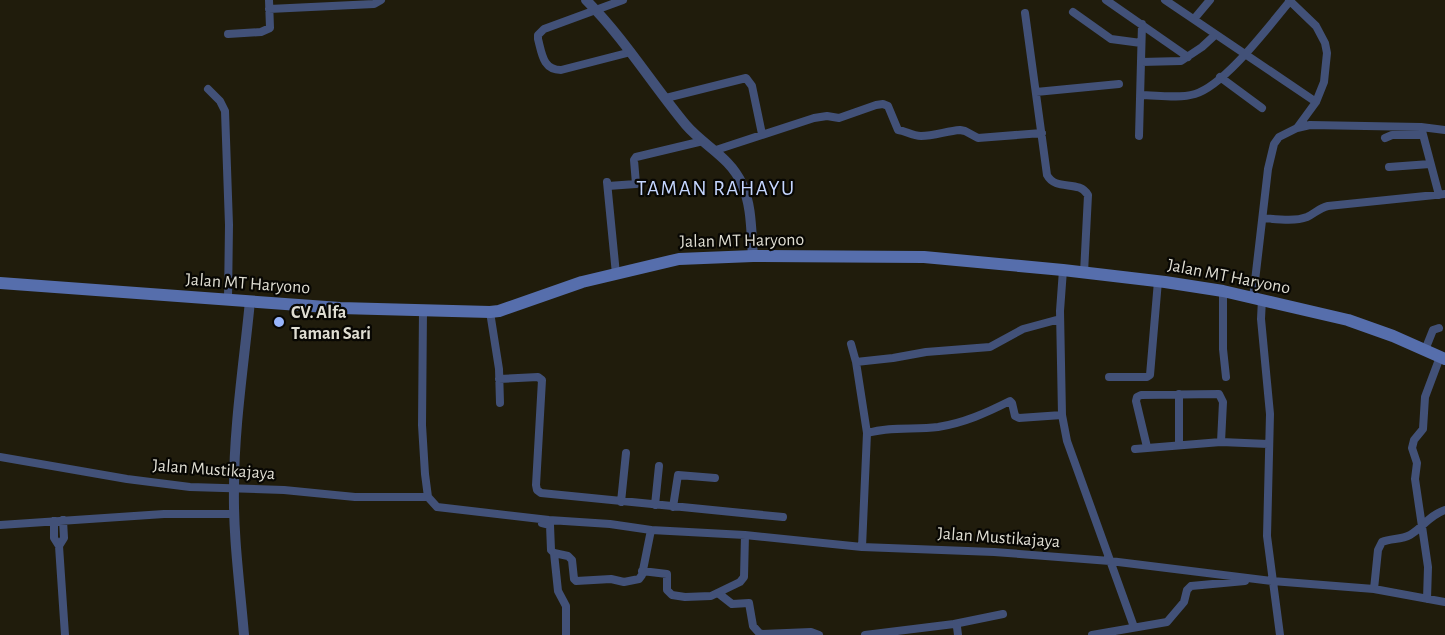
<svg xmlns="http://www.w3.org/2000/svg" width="1445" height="635" font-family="'Alegreya Sans',sans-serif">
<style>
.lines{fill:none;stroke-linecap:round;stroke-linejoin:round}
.minor{stroke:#425178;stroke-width:8}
.tertiary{stroke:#425178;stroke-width:10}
.secondary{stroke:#566eac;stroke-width:12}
.poi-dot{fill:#98b5fd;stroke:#080703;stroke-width:2}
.labels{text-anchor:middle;stroke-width:4.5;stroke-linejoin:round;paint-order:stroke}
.street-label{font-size:18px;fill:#dfddd2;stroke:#080703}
.poi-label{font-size:18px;font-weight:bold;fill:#dfddd2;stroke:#080703;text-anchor:start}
.quarter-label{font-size:21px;letter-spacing:1.5px;fill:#c5d6ff;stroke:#080703}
</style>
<rect width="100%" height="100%" fill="#201c0c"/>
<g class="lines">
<!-- minor -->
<path class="minor" d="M623,0l-79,29 -6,6v4c4,15 5,31 23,31l70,-18
M1106,0l82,57
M1165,0l151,102
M269,9l105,-5 7,-4
M1073,12l38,27 30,4
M1025,13l22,162c9,17 32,4 41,20l-4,78
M1194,19l16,-19
M228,34l33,-2 9,-4 -1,-28
M1141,62l40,-1 21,-14 13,-12
M1220,77l42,31
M208,89l12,12 5,10 4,114 -1,74
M1036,92l83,-8
M1140,95c17,0 38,4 55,-1 30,-9 74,-68 95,-93
M666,98l80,-20 6,8 10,48
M1421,127l18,68
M1297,128l13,-3 111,2 24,3
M1139,136l3,-112
M1385,138l7,-3h31
M716,150l98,-32 13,-2 12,2 37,-13 7,-1 5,2 10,24c8,1 14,6 23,6 13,0 26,-5 39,-6l5,1 13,7 64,-5
M1389,167l41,-3
M607,182l9,92
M608,186l28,-2 -2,-24 2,-3 67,-16
M1263,218c13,1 31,4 44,-1 7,-3 12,-9 21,-11l117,-12
M1063,270l-3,41 2,104 5,26 67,186
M1223,291v58l3,28
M1253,298l15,-129 6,-25 5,-7 18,-9 19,-26 8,-20 3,-29 -2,-10 -9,-17 -27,-26
M1262,299l-1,20 9,95 -3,122 13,99
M423,310l-1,115 3,49 3,23 9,10 112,13 61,4 41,6 94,5 117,12 132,5 116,9 162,20 102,8 71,13
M490,312l9,57 1,34
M851,344l5,18 11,71 -5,114
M1425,350l8,-20 6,-2
M856,362l37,-4 33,-6 64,-5 33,-18 37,-10
M1109,377h38l3,-2 8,-94
M499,379l39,-2 4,3 -6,105 1,5 4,3 242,24
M867,433c24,-7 47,-3 71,-6 26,-4 48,-14 72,-26l2,2 3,13 4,2 43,-3
M1179,445v-51
M1147,447l-11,-46 1,-4 4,-2 78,-1 4,8 -2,40
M1135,449l86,-7 47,2
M0,457l127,22 63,8 94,3 71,7h73
M621,502l5,-49
M655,505l4,-39
M673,507l5,-32 37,3
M54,521v17l5,8 6,89
M542,523l8,2 1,25 3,3 4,38 8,15v29
M0,525l164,-11h70
M59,546l5,-8 -1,-18
M554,553l14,3 4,4 2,19 2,2 35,-2 13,3 15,-3 3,-4 9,-45
M642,571l25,3v16l5,5 13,2 26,-1 29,-14 4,-5 1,-42
M1374,589l4,-39 4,-8c9,-4 19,-2 28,-7 14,-8 18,-19 35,-25
M718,593l14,11 17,-1 4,23 7,8 51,-2 8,3
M1427,599l1,-32 -13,-88 2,-16 -5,-15 2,-8 9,-11 2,-32 15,-40
M954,624l49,-10
M865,635l89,-11 3,3 1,8
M1092,635l75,-13 17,-20 3,-12 4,-4 54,-5"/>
<!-- tertiary -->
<path class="tertiary" d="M586,0c38,38 66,84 100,125 18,21 44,32 56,59 10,22 9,48 11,72
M244,635c-4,-49 -11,-98 -10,-147 0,-62 10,-125 16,-187"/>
<!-- secondary -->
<path class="secondary" d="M0,283l340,25 150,4 9,-1 83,-29 97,-23 74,-3 171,1 139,13 102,12 58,9 125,29 45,16 52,23"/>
</g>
<!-- markers -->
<circle class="poi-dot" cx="279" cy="322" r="6"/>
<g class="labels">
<!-- street labels -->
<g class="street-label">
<text transform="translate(742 240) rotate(-1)" y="6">Jalan MT Haryono</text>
<text transform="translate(1229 276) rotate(11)" y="6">Jalan MT Haryono</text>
<text transform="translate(248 283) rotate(4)" y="6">Jalan MT Haryono</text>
<text transform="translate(214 469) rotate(4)" y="6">Jalan Mustikajaya</text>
<text transform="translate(999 537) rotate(4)" y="6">Jalan Mustikajaya</text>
</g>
<!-- poi labels -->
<g class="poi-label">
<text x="291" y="318">CV. Alfa<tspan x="291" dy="21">Taman Sari</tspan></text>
</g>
<!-- quarter labels -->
<g class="quarter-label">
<text x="716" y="195">TAMAN RAHAYU</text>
</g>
</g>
</svg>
